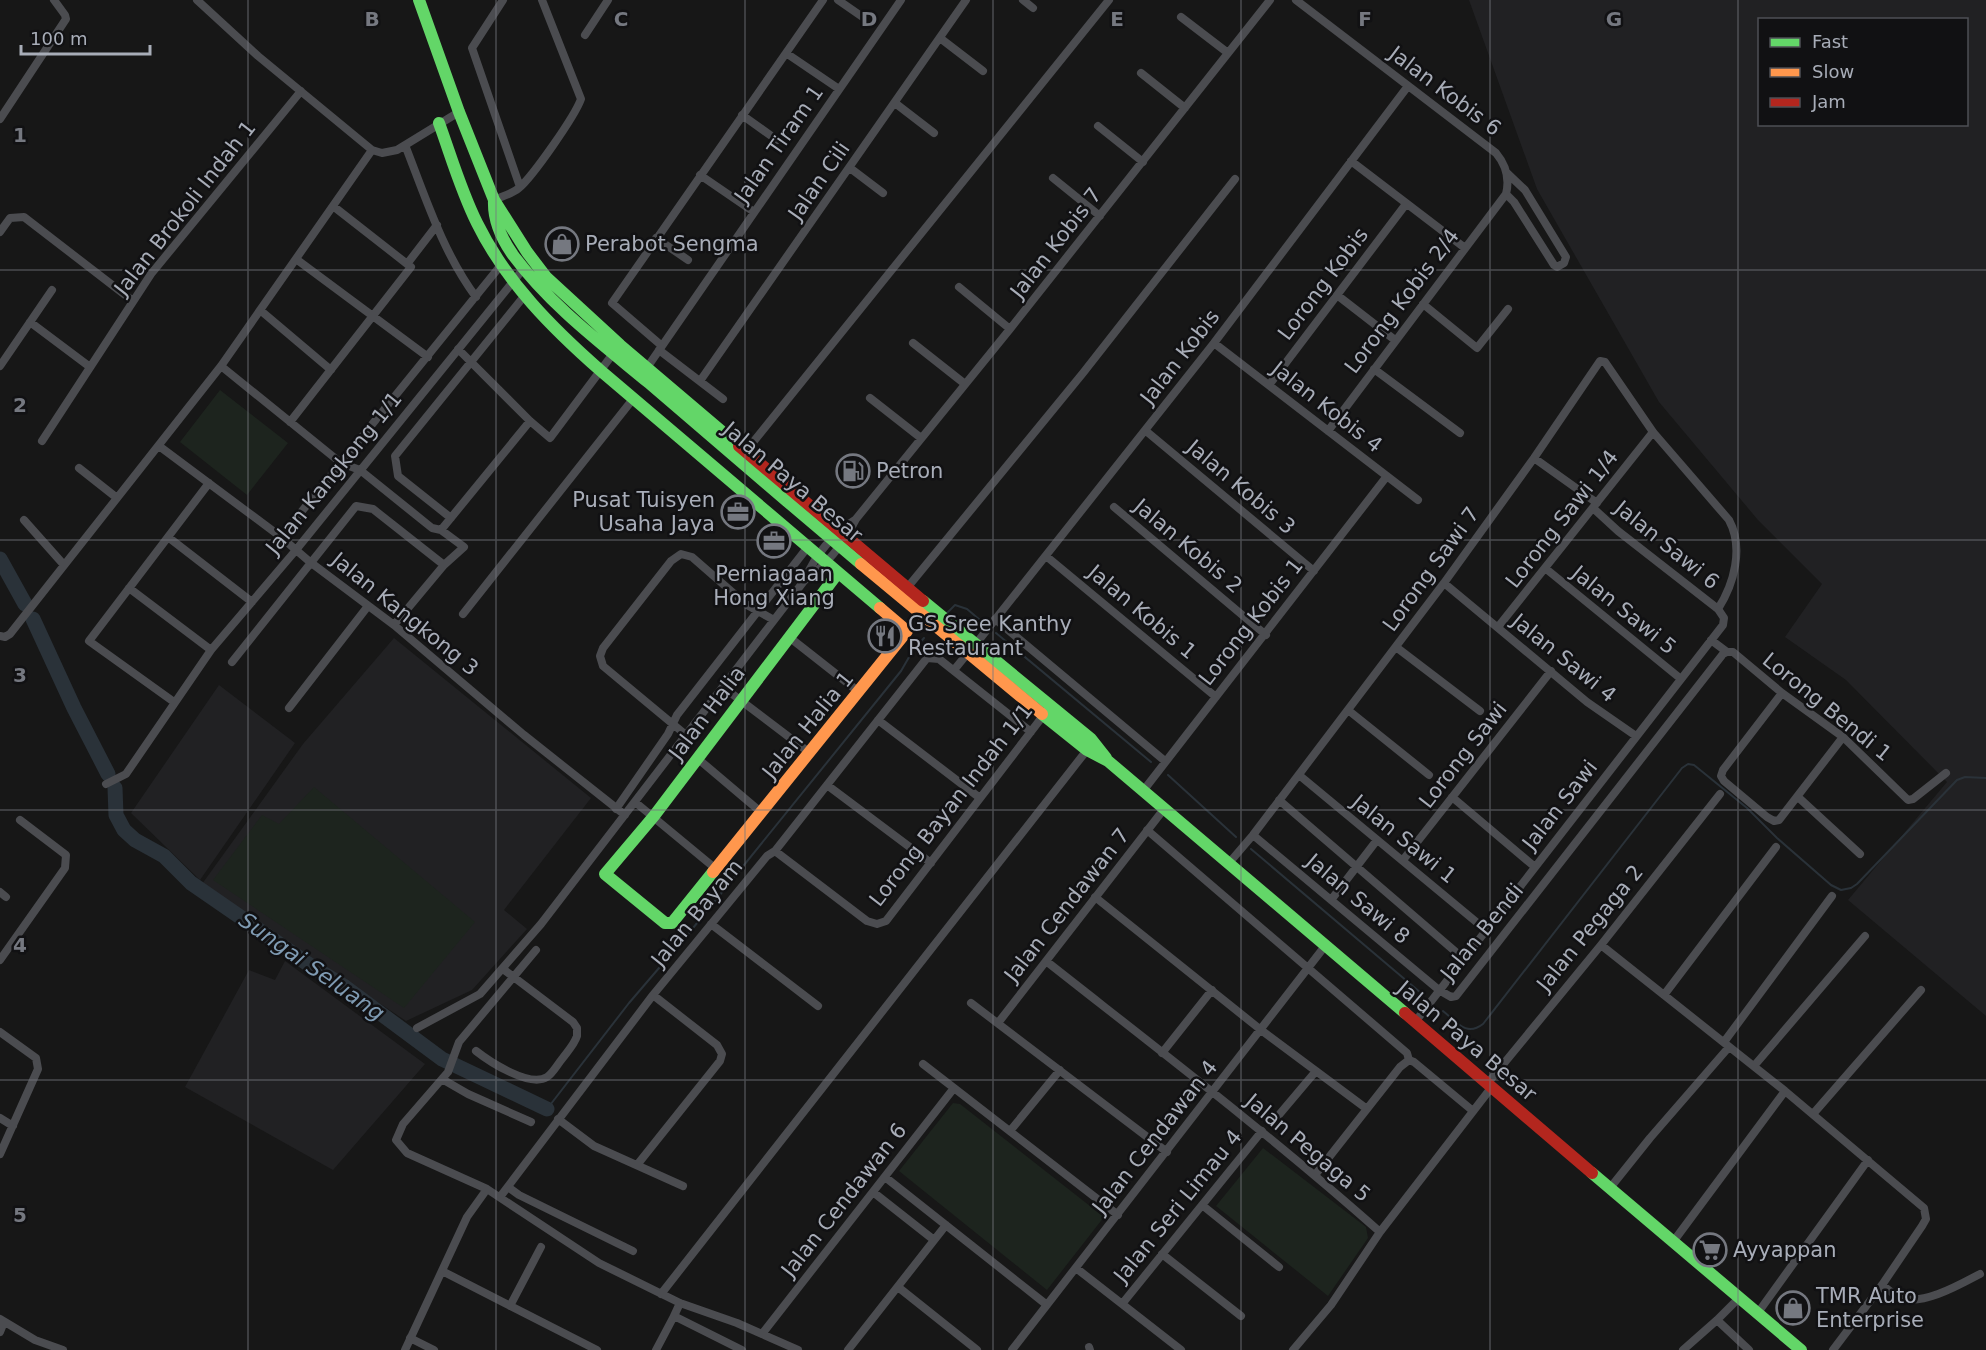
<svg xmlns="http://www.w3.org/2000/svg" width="1986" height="1350" font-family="'DejaVu Sans',sans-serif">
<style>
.built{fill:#212123;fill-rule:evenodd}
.green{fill:#1d241e}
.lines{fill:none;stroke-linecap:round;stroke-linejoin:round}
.stream{stroke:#2a3239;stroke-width:2}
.river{stroke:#2a3239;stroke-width:15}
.street{stroke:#4b4c50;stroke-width:8}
.fast{stroke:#63d668;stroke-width:12}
.slow{stroke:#ff974d;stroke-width:12}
.jam{stroke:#b3261e;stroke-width:12}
.grid{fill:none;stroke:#757880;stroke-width:1.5;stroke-opacity:0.55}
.labels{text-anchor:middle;stroke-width:5;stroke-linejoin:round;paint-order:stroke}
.street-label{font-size:21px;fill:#a8adb8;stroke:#111113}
.poi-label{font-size:21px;fill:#a8adb8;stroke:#111113;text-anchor:start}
.water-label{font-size:22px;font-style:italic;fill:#7f9bb3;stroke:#111113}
.grid-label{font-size:20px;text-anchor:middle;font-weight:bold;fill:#757880;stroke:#111113;stroke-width:5;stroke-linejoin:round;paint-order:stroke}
</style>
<rect width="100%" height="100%" fill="#171717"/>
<!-- built -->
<path class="built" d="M1469,0h517v1016l-138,-116 99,-118 -101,-102 -61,-43 37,-53 -64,-64 -99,-118 -122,-213zM1760,20h206v104h-206z
M394,638l197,160 -87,112 23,19 -55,61 -66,31 -204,-137 101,-140z
M219,685l76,58 -95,137 -69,-67z
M285,961l140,103 -92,106 -148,-83 64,-117 26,10z"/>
<!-- green -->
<path class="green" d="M220,390l68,53 -41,52 -67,-53z
M314,787l161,135 -71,86 -191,-128 49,-65 17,9z
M953,1103l7,1 144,113 -57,73 -148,-119z
M1263,1148l103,79 2,11 -40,58 -112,-90z"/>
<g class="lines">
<!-- stream -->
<path class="stream" d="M947,613l8,-8 12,4 13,11
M996,633l155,129
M1168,775l68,62
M1251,849l170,144
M1443,1011c14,11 23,26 40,13l199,-256 6,-4 6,1 53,43 30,30 54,47 10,5 10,-2 6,-4 100,-104 8,-3 21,1
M547,1109l82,-106 60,-70 212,-262 11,-19 12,-14"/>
<!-- river -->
<path class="river" d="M0,559l25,45
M33,619l41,89 34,66
M115,788l1,27 8,15 11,10 29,16 27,27 120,83 34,21 97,72 105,50"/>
<!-- street -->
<path class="street" d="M197,0l61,56 114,94 10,3 15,-3 62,-38
M503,0l-31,48 48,139
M838,0l26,18
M1023,0l10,8
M1296,0l200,153c10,12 14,25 10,41l-178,237
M1181,17l47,36
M585,35l23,-35
M940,38l43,33
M786,53l53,36
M1141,73l44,35
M895,103l39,30
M742,115l35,25
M0,119l66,-100 -1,-4 -11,-15
M1098,126l45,36
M405,145c20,51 38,108 71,152
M1351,161l114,87
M850,168l33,25
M700,175l54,37
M1053,178l47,38
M1506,194l8,8 40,63 3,2 7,-4 2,-6 -41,-67 -18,-17
M494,200c9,-4 18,-6 25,-12 14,-12 56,-72 62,-89l-39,-99
M0,232l10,-14 14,-1 109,84
M656,238l32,22
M296,259l132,98
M407,264l30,-39
M959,287l51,42
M1337,295l58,45
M1423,304l54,44 31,-39
M260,310l71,60
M30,322l60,45
M913,343l52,41
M1214,343l204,157
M662,346l-50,-43 211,-303
M458,349l72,72 20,17 65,-87
M659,350l64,49
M0,366l52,-76
M221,366l120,97 19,7 72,58 9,2 23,17 -20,18 -50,60
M1374,369l86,64
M644,372l257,-372
M700,381l266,-381
M1269,385l137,-181
M870,398l51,40
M290,422l121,-155 -78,-61
M1146,431l168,140
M42,441l109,-167 150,-183
M159,446l122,91 29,25 84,63 130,110 101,80
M746,451l363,-451
M1534,458l63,45
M79,468l38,30
M1114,507l152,128
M451,518l-53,-42 -3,-20 130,-161
M24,520l40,45
M441,530l89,-109
M168,537l84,65
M281,537l220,-272
M1046,556l170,141
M1545,568l136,111
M804,581c23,-16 40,-38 52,-62l154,-190 260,-329
M1444,583l143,119 49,34
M129,588l82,62
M907,588l176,-215 152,-194
M463,614l170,-215
M995,619l170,142
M1498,627l155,-195
M0,636l5,1 5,-3 211,-268 151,-216
M789,637l70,55
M1711,640l16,12h6l49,41 61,44 65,63 5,-1 33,-26
M975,645l239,-302 194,-257
M1396,647l84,64
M232,662l124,-156 17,3 71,56
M954,670l13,-16
M723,687l87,66
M1782,693l-59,77 -2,6 3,5 43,36 7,4 5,-1 64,-83
M174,702l-85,-61 120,-158
M289,708l79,-102
M1348,710l81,65
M878,720l102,78
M686,735l-83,-69 -3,-10 3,-8 68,-87 10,-7 11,3 55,48 27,15
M697,758l65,55
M1299,775l187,155
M106,784l20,-10 85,-124 85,-100 228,-282
M827,785l104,78
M1143,791l244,-315
M1452,797l83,70
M1798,797l62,57
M1279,800l185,159
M635,802l81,67
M616,809l52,-75 9,-19 130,-167
M1147,830l260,223 2,7
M1253,835l186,155 12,7 5,-1 267,-342 4,-2
M775,851l92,70 10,3 9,-3 160,-209
M1403,860l148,-189
M1229,863l24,-28 191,-252 90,-125 66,-97 5,1 48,70 76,88c15,28 5,64 -11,89
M0,892l6,5
M1095,897l166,133 106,79
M1331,900l46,-60
M711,924l107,82
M1601,945l184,146 139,117 2,11 -4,7 -40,59 -49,65
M536,950l-77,92 -11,30 -45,52 -7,16 11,13 80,36 112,74 81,40 57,20 61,27
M0,960l65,-92 1,-13 -46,-35
M1046,961c113,89 227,176 334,271
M1664,995l112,-148
M971,1003l196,149
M1415,1022l308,-397 1,-7 -6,-9 -100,-78 -25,-23
M998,1023l166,-214
M417,1028l63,-34 61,-70 263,-343c11,-25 28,-47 51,-61
M0,1032l36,26 2,11 -38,85
M1724,1042l108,-146
M476,1051c14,11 54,37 71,26 6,-4 10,-12 15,-18 5,-7 12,-14 15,-23v-8l-4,-6 -70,-53
M1162,1053l50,-63
M1409,1060l5,2 59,49
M923,1064l195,151
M1754,1066l111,-130
M442,1079l26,15 63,28
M1487,1084l114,-139 119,-151
M1813,1114l108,-124
M1278,1116l38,-45
M0,1118l13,8
M558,1119l36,27 89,40
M1010,1131l50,-61
M637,1165l83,-104 2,-7 -5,-9 -64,-50
M1315,1175l85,-108 9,-7
M885,1177l162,128
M508,1187l11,8 114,56
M1610,1188l40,-50 79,-91
M873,1192l61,48
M500,1197l153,-202 114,-139 8,-5 152,-193 12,1 92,73
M1202,1205l77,62
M1673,1242l112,-151
M1162,1254l79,62
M1076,1268l105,82
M442,1271l155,79
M1882,1285c6,4 13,11 19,13 22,8 60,-14 79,-24
M898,1287l79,63
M661,1294l426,-544
M680,1303l-6,13 68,34
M1122,1304l140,-173
M510,1306l31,-59
M1757,1314l111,-154
M0,1319l35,21 28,10
M1717,1320l32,30
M0,1332l4,-10
M762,1334l192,-246
M410,1338l24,12
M1089,1347l1,3
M405,1350l62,-133 20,-28
M656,1350l18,-34
M848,1350l98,-125
M1012,1350l313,-404
M1293,1350l38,-45 49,-73 111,-144
M1683,1350l34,-30 22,-22"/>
<!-- fast -->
<path class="fast" d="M419,0l40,112 35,88 33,52 19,25 74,68 119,101
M439,123c12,33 22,68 38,100 29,59 75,105 124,148l279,237
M494,200c-1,20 7,38 19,55 37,50 89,89 136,128 71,61 141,121 212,181
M923,601l168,138 15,19
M1042,714l45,36 21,11 297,252
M713,872l-41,51h-7l-60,-49 49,-58 184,-243
M1592,1173l209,177"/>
<!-- slow -->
<path class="slow" d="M861,564l181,150
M713,872l194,-241 -27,-23"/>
<!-- jam -->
<path class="jam" d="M739,446l184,155
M1405,1013l187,160"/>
</g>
<!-- grid -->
<path class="grid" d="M248,0v1350M496,0v1350M745,0v1350M993,0v1350M1241,0v1350M1490,0v1350M1738,0v1350M0,270h1986M0,540h1986M0,810h1986M0,1080h1986"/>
<!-- icons -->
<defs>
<g id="shop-ring" transform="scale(1.725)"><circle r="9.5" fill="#111113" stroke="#757880" stroke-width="1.5"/><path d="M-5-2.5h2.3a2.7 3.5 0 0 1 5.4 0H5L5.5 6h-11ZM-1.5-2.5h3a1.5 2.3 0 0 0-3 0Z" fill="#757880"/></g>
<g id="fuel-ring" transform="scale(1.725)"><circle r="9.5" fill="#111113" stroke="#757880" stroke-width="1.5"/><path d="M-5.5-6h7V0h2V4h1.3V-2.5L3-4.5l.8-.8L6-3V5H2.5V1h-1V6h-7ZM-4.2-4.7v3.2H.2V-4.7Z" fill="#757880"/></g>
<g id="office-ring" transform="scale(1.725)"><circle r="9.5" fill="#111113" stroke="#757880" stroke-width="1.5"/><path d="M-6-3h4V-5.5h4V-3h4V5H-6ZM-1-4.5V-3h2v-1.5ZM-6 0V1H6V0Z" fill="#757880"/></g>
<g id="restaurant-ring" transform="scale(1.725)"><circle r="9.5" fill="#111113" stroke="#757880" stroke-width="1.5"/><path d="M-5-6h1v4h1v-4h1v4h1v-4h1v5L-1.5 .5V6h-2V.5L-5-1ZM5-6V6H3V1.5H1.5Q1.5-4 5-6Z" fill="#757880"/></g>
<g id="supermarket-ring" transform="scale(1.725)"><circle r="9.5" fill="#111113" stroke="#757880" stroke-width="1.5"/><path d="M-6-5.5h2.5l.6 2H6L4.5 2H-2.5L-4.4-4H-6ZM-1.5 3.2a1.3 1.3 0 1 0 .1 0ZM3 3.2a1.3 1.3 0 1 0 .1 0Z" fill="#757880"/></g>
</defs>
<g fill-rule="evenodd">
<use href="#shop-ring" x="562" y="244"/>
<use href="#fuel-ring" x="853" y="471"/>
<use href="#office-ring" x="738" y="512"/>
<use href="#office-ring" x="774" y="541"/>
<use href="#restaurant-ring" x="885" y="636"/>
<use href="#supermarket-ring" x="1710" y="1250"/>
<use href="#shop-ring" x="1793" y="1308"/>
</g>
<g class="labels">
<!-- street labels -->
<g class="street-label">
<text transform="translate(1445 91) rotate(37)" y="7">Jalan Kobis 6</text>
<text transform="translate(779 144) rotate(-55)" y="7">Jalan Tiram 1</text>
<text transform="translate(819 181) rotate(-55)" y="7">Jalan Cili</text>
<text transform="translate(185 208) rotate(-52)" y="7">Jalan Brokoli Indah 1</text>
<text transform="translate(1056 243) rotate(-52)" y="7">Jalan Kobis 7</text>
<text transform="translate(1323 284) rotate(-53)" y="7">Lorong Kobis</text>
<text transform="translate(1402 301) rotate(-53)" y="7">Lorong Kobis 2/4</text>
<text transform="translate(1180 357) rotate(-52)" y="7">Jalan Kobis</text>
<text transform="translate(1327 407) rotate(38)" y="7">Jalan Kobis 4</text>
<text transform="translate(334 473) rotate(-51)" y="7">Jalan Kangkong 1/1</text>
<text transform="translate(793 482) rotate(40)" y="7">Jalan Paya Besar</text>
<text transform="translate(1241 487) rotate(40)" y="7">Jalan Kobis 3</text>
<text transform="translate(1562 519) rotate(-52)" y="7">Lorong Sawi 1/4</text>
<text transform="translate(1667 545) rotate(39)" y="7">Jalan Sawi 6</text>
<text transform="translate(1188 546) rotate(40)" y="7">Jalan Kobis 2</text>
<text transform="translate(1431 569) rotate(-54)" y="7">Lorong Sawi 7</text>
<text transform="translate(1624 610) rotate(39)" y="7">Jalan Sawi 5</text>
<text transform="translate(1142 612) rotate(40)" y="7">Jalan Kobis 1</text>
<text transform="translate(405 614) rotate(39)" y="7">Jalan Kangkong 3</text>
<text transform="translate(1251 622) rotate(-52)" y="7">Lorong Kobis 1</text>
<text transform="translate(1564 658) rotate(39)" y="7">Jalan Sawi 4</text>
<text transform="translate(1827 707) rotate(39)" y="7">Lorong Bendi 1</text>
<text transform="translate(707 713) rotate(-53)" y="7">Jalan Halia</text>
<text transform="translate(808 725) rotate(-51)" y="7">Jalan Halia 1</text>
<text transform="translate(1463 755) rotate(-52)" y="7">Lorong Sawi</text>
<text transform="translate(951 805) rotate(-52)" y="7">Lorong Bayan Indah 1/1</text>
<text transform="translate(1560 805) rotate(-52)" y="7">Jalan Sawi</text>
<text transform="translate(1404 839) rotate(39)" y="7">Jalan Sawi 1</text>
<text transform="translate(1358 899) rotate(40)" y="7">Jalan Sawi 8</text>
<text transform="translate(1067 905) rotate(-52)" y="7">Jalan Cendawan 7</text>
<text transform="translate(697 913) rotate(-51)" y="7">Jalan Bayam</text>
<text transform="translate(1590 928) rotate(-51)" y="7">Jalan Pegaga 2</text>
<text transform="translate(1482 932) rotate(-51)" y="7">Jalan Bendi</text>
<text transform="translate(1467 1041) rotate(40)" y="7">Jalan Paya Besar</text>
<text transform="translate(1155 1137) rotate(-52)" y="7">Jalan Cendawan 4</text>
<text transform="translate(1308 1148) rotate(40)" y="7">Jalan Pegaga 5</text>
<text transform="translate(844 1200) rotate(-52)" y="7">Jalan Cendawan 6</text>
<text transform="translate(1178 1206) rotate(-51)" y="7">Jalan Seri Limau 4</text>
</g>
<!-- poi labels -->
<g class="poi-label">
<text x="585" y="251">Perabot Sengma</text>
<text x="876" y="478">Petron</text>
<text x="715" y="507" text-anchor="end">Pusat Tuisyen<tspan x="715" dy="24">Usaha Jaya</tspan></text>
<text x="774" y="581" text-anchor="middle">Perniagaan<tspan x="774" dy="24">Hong Xiang</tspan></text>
<text x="908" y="631">GS Sree Kanthy<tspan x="908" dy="24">Restaurant</tspan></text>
<text x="1733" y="1257">Ayyappan</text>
<text x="1816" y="1303">TMR Auto<tspan x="1816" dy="24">Enterprise</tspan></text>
</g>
<!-- water labels -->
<g class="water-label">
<text transform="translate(312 966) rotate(35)" y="8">Sungai Seluang</text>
</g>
</g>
<g class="grid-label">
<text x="372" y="26">B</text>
<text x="621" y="26">C</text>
<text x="869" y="26">D</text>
<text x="1117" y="26">E</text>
<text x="1365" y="26">F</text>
<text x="1614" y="26">G</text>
<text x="20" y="142">1</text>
<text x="20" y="412">2</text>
<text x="20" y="682">3</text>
<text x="20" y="952">4</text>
<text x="20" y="1222">5</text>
</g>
<!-- legend -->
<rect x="1758" y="18" width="210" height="108" fill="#111113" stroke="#4d4f55" stroke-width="1.5"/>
<rect x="1770" y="38" width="30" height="9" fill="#63d668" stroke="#4d4f55" stroke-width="1.5"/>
<text x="1812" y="48" font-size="18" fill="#a8adb8">Fast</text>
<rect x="1770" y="68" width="30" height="9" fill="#ff974d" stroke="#4d4f55" stroke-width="1.5"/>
<text x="1812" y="78" font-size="18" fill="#a8adb8">Slow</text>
<rect x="1770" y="98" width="30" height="9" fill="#b3261e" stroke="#4d4f55" stroke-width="1.5"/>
<text x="1812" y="108" font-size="18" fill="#a8adb8">Jam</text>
<!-- scale -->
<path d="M21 45v9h129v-9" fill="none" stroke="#a8adb8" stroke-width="3"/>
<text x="30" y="45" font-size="18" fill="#a8adb8" stroke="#111113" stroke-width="4.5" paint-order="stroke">100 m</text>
</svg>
